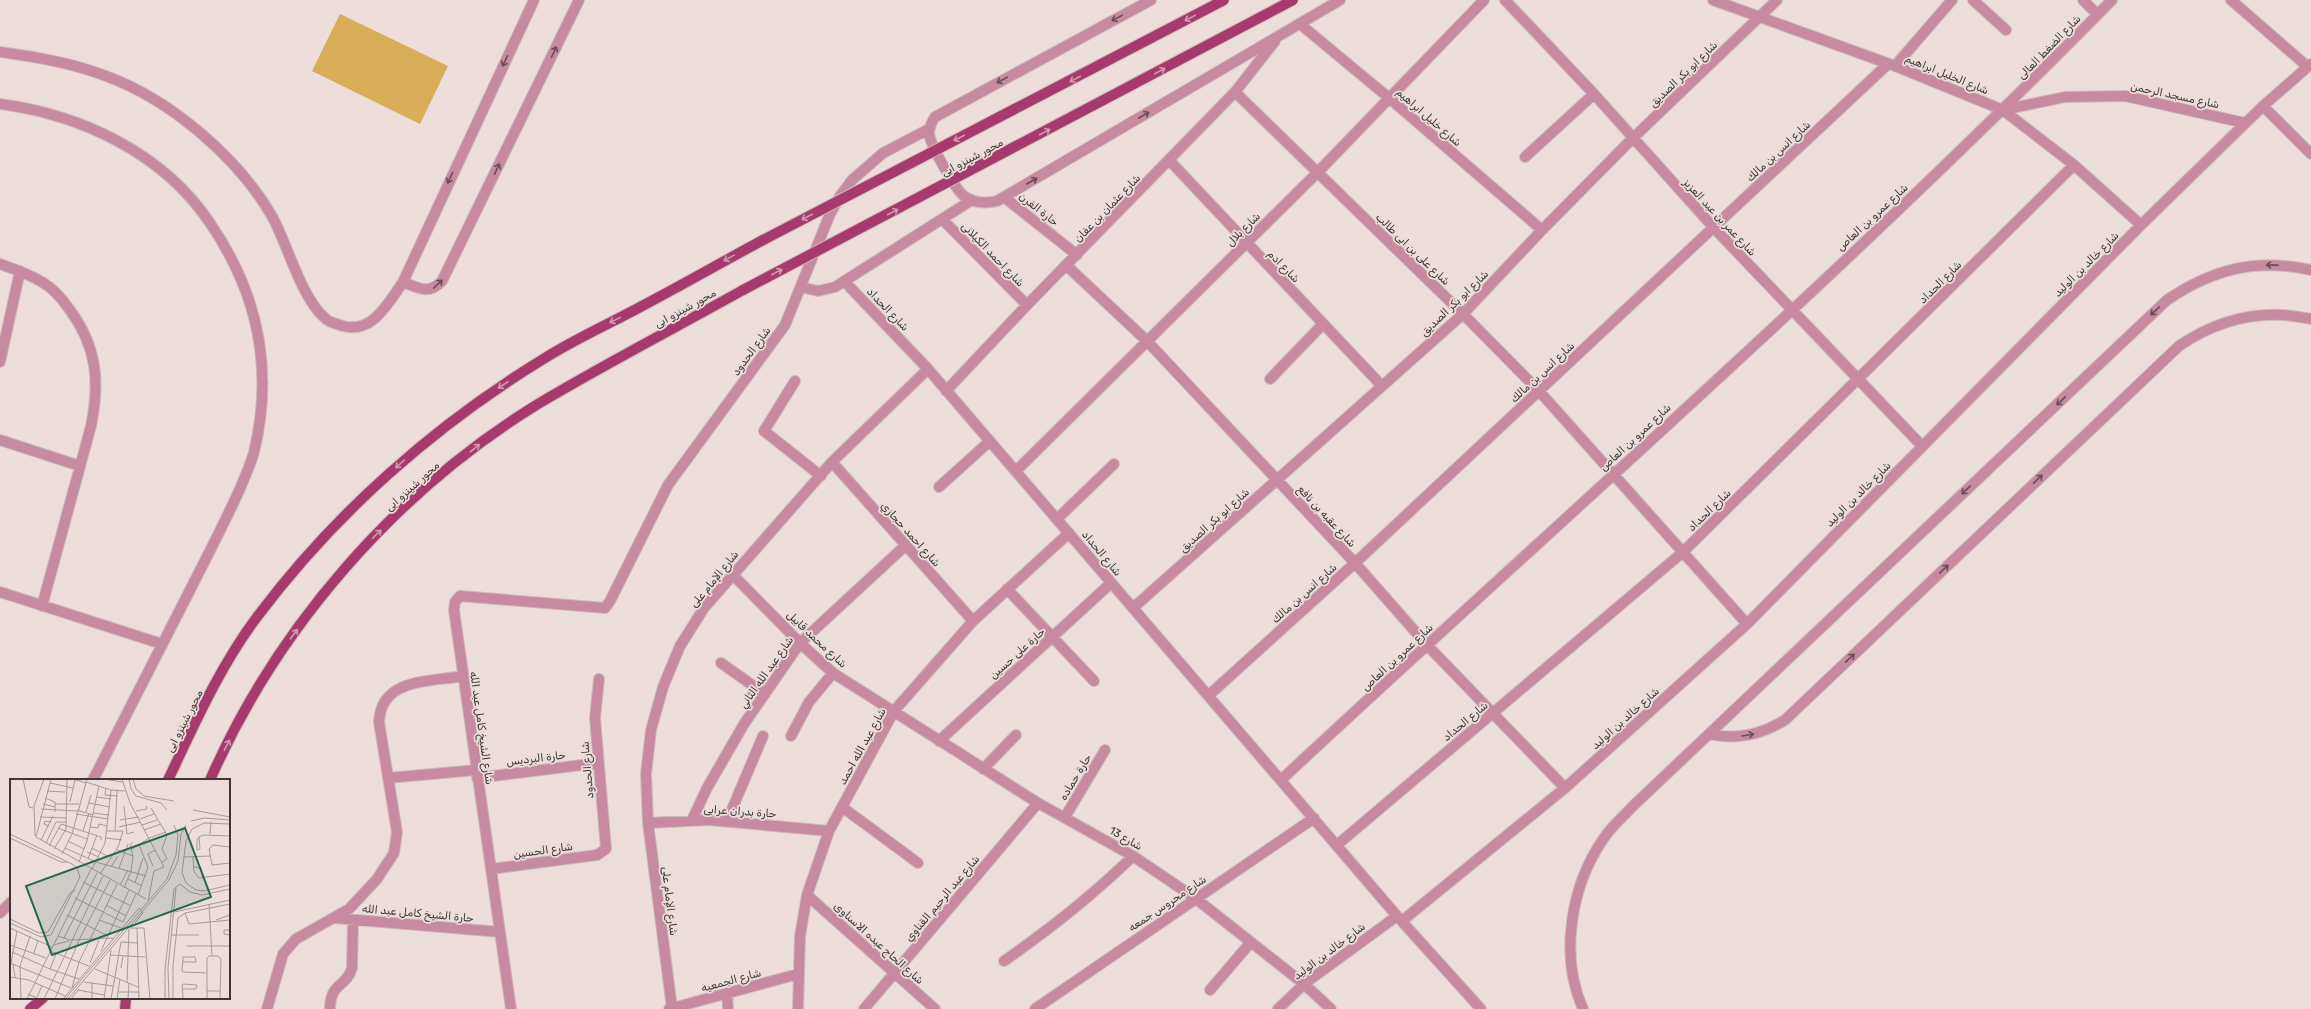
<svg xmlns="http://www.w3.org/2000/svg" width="2311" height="1009" font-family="Rubik,'Noto Naskh Arabic',sans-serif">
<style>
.green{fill:#daad58}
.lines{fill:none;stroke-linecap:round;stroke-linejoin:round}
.minor-casing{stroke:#cabcba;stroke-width:12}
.major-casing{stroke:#cabcba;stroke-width:12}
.minor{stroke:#c88aa1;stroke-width:10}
.major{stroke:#a7396c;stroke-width:10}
.major-bridge-casing{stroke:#cabcba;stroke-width:12;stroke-linecap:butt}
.major-bridge{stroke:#a7396c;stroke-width:10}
.oneway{stroke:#664f55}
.oneway2{stroke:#d19baf}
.labels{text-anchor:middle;stroke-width:3.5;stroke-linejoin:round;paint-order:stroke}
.street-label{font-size:11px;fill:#3c3635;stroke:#eddddb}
.inset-road{fill:none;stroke:#a69a99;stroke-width:1}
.view{fill:#296550;fill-opacity:0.15;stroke:#296550;stroke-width:2}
.inset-edge{fill:none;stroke:#3c3635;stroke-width:2}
</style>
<rect width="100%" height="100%" fill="#eddddb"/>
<!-- green -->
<path class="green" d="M340,14l108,52 -28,58 -108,-53z"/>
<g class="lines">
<!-- minor casing -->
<g class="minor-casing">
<path id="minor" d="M1151,0l-216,117c-4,6 -6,11 -6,17 2,12 26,55 35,62 10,7 21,8 33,5l343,-201
M1505,0l89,94 120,134 208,218
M1713,0l182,66 108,44 71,55 67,60
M1973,0l33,30
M2083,0l14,14
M2231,0l77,67
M1300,24l89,74 153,132
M0,52c36,5 72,11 106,24 65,24 133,82 167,142 15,28 29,82 53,101 3,3 8,4 11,5 33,14 50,-19 66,-42l131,-282
M1895,66l57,-66
M1235,92l228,222 76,77 208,233
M0,104c82,11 163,49 210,119 48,70 64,146 44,229 -3,11 -8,22 -12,32 -16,37 -35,72 -53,108 -32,63 -64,125 -96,188
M2263,106l48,48
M2003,110l62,-13 60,-1 120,27
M1525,157l69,-63
M1170,161l212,225
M1004,197l73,58
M942,219l85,86
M0,264c14,5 29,10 42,18 11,6 21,18 28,28 27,37 30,72 21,116l-49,180
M1067,266l80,75 208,222 72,82 138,143
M844,281l84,88 469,547 84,93
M403,282c15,6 26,13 39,-1l137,-281
M801,287l17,4 17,-4 137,-87
M0,362l20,-91
M1270,379l53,-55
M795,381l-31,50 57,45
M946,391l81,-86 208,-213 40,-51
M0,440l80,26
M832,462l141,159
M1016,471l301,-298 167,-173
M939,487l51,-46
M1057,519l57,-55
M732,574l68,69 33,30 205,130 95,53 62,42 109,86 27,25
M1007,589l87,92
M0,592l162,52
M1133,608l330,-294 79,-84 91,-92 144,-138
M721,663l44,31
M1209,695l146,-132 533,-499
M1709,734c28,6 51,1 76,-14l394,-374c41,-28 84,-38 132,-27
M791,736l18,-34 24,-29
M939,741l172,-158
M983,769l33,-34
M388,778l88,-8
M477,778l121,-15
M1281,780c278,-259 565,-509 831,-780
M842,807l76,56
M1065,817l40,-67
M692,820l15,-32 37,-64 56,-81 106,-98
M727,821l36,-85
M648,823l61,-3 120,11
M1337,845l346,-293 391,-387
M491,869l106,-14 9,-6 -11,-131 4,-39
M807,895l128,114
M0,913l11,-11
M334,918l166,14
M1402,921l163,-133 182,-164 394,-399 122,-119 48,-42
M1004,961c46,-32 89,-66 129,-105
M1210,990l41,-48
M727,993l1,16
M672,1008l-24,-185 -2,-49 5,-44 12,-43 17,-41 24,-38 128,-146 96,-93
M267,1009l16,-55 13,-15 53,-30 28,-30 17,-26 3,-21 -18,-110c2,-44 50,-40 84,-46
M330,1009c0,-27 17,-22 22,-41l1,-48
M511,1009l-57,-399 1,-8 5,-6 145,12 5,-7 58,-116 117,-160 45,-111 10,-18 12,-16 31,-27 46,-24
M669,1009l129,-35
M798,1009l2,-73 7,-41 22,-64 65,-120 79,-90 96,-88
M864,1009l174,-206
M1035,1009l279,-191
M1278,1009l26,-25 93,-68
M1583,1009c-24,-54 -12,-124 21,-171 8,-12 20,-22 29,-32l534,-506c46,-31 89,-42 144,-30"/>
</g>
<!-- major casing -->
<g class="major-casing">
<path id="major" d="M168,780c26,-55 52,-114 89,-163 78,-104 178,-192 288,-259 32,-20 66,-35 99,-53 40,-21 80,-44 119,-65
M210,780c67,-153 186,-289 328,-376 67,-40 137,-76 205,-114
M30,1009l13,-11
M125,1009l1,-11"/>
</g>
<!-- minor -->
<use href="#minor" class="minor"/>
<!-- major -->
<use href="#major" class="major"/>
<!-- major-bridge casing -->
<g class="major-bridge-casing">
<path id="major-bridge" d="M763,240l461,-240
M743,290l550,-290"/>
</g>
<!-- major-bridge -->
<use href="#major-bridge" class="major-bridge"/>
</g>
<!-- one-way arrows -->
<defs><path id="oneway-shaft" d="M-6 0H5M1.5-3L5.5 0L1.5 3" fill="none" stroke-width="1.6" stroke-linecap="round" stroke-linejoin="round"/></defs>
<g class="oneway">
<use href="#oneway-shaft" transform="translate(1117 18) rotate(152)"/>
<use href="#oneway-shaft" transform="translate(554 52) rotate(-64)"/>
<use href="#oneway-shaft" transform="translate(505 61) rotate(115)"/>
<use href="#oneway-shaft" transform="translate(1002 80) rotate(152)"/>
<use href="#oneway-shaft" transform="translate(1144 115) rotate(-30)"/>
<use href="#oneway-shaft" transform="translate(497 169) rotate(-64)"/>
<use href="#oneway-shaft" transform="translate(450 178) rotate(115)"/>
<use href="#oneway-shaft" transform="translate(1032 181) rotate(-30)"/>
<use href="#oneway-shaft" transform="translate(2272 265) rotate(-179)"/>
<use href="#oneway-shaft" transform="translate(438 284) rotate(-44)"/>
<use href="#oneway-shaft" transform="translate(2155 311) rotate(137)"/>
<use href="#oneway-shaft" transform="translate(2061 401) rotate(137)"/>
<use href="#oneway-shaft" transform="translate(2038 479) rotate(-44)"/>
<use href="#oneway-shaft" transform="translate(1966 490) rotate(137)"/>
<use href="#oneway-shaft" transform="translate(1944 569) rotate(-44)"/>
<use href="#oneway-shaft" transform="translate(1850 658) rotate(-44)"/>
<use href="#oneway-shaft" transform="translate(1748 735) rotate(-9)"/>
</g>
<g class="oneway2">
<use href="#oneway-shaft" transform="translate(1190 18) rotate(152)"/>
<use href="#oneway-shaft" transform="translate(1160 71) rotate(-28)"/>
<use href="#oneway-shaft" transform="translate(1075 79) rotate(152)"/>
<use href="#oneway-shaft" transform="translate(1045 132) rotate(-28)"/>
<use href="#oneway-shaft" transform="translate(959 138) rotate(153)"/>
<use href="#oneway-shaft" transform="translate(893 212) rotate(-28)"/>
<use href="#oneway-shaft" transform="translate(807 217) rotate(153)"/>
<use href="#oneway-shaft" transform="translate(729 258) rotate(151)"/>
<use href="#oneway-shaft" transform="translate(777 272) rotate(-28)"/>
<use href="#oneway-shaft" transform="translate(615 320) rotate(154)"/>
<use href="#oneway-shaft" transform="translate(503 385) rotate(147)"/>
<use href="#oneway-shaft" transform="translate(475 448) rotate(-39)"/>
<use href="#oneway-shaft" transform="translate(400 464) rotate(138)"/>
<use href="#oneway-shaft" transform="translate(377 534) rotate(-44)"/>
<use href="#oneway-shaft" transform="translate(294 634) rotate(-53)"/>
<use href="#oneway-shaft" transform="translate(227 745) rotate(-63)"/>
</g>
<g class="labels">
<!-- street labels -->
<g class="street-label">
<text transform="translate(2049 47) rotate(-46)" y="4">شارع الضغط العالى</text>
<text transform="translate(1683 74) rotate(-44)" y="4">شارع ابو بكر الصديق</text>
<text transform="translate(1947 74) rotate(22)" y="4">شارع الخليل ابراهيم</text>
<text transform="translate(2175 95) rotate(12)" y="4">شارع مسجد الرحمن</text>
<text transform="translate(1429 117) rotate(41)" y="4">شارع خليل ابراهيم</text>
<text transform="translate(1778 151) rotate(-43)" y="4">شارع انس بن مالك</text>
<text transform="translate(972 157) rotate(-28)" y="4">محور شينزو ابى</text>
<text transform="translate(1107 208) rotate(-46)" y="4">شارع عثمان بن عفان</text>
<text transform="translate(1039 209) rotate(38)" y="4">حارة الفرن</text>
<text transform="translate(1720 217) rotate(47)" y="4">شارع عمر بن عبد العزيز</text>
<text transform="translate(1872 217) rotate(-43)" y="4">شارع عمرو بن العاص</text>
<text transform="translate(1243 229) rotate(-45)" y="4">شارع بلال</text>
<text transform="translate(1413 249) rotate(44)" y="4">شارع على بن ابى طالب</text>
<text transform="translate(993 254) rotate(46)" y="4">شارع احمد الكيلانى</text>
<text transform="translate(2086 264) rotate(-45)" y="4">شارع خالد بن الوليد</text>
<text transform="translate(1284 266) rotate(46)" y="4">شارع ادم</text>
<text transform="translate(1940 282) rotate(-45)" y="4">شارع الحداد</text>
<text transform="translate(1454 303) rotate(-44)" y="4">شارع ابو بكر الصديق</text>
<text transform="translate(685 308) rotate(-29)" y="4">محور شينزو ابى</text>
<text transform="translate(888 309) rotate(46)" y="4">شارع الحداد</text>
<text transform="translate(751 351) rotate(-54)" y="4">شارع الحدود</text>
<text transform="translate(1542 372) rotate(-43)" y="4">شارع انس بن مالك</text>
<text transform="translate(1635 437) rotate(-43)" y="4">شارع عمرو بن العاص</text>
<text transform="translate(412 486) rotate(-42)" y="4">محور شينزو ابى</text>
<text transform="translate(1858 494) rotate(-45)" y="4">شارع خالد بن الوليد</text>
<text transform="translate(1709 510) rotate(-44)" y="4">شارع الحداد</text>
<text transform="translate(1327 516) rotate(47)" y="4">شارع عقبه بن نافع</text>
<text transform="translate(1214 520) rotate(-42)" y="4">شارع ابو بكر الصديق</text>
<text transform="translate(911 534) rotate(48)" y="4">شارع احمد حجازي</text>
<text transform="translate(1102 553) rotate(50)" y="4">شارع الحداد</text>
<text transform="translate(714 579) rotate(-51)" y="4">شارع الإمام على</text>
<text transform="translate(1304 593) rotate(-42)" y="4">شارع انس بن مالك</text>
<text transform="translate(817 639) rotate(43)" y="4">شارع محمد قابيل</text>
<text transform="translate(1017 653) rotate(-42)" y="4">حارة على حسين</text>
<text transform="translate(1397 657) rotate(-43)" y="4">شارع عمرو بن العاص</text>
<text transform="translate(766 672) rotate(-55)" y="4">شارع عبد الله الثاني</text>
<text transform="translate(1625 718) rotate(-42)" y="4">شارع خالد بن الوليد</text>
<text transform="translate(184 721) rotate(-63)" y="4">محور شينزو ابى</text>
<text transform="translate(1465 721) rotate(-40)" y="4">شارع الحداد</text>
<text transform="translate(482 728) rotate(82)" y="4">شارع الشيخ كامل عبد الله</text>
<text transform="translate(862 746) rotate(-61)" y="4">شارع عبد الله احمد</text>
<text transform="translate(536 758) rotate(-7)" y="4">حارة البرديس</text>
<text transform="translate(587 770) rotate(-95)" y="4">شارع الحدود</text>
<text transform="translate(1075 777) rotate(-59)" y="4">حارة حماده</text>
<text transform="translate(740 811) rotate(4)" y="4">حارة بدران عرابى</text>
<text transform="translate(1126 838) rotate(30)" y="4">شارع 13</text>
<text transform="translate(543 850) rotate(-8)" y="4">شارع الحسين</text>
<text transform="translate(942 898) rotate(-50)" y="4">شارع عبد الرحيم القناوي</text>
<text transform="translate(670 901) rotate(83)" y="4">شارع الإمام على</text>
<text transform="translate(1167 903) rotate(-34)" y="4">شارع محروس جمعه</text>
<text transform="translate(418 913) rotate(5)" y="4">حارة الشيخ كامل عبد الله</text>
<text transform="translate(879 943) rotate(42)" y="4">شارع الحاج عبده الاسناوى</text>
<text transform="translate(1329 951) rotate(-37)" y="4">شارع خالد بن الوليد</text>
<text transform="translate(731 980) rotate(-15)" y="4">شارع الجمعيه</text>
</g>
</g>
<!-- overview -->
<g transform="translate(10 779)">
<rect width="220" height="220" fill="#eddddb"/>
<path class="inset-road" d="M13,0l6,28 4,1M63,0l13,4M94,0l18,3M112,0l8,24 34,64 -10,4 -6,30M119,0l2,10 5,7 25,7 6,7M123,0l3,10 8,7 30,5M76,3l25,8 14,1M40,4l23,5M96,9l-1,7 13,1M37,12l18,1M87,18l14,2M35,19l10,4v10M60,23l5,-22M79,24l21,4M33,25l12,3M45,25h24M114,27l3,28 7,-2M141,29l16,27 -5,14 5,10 -5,3M31,30l36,2M67,31l16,5M183,31l37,7M126,32l11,-2 -1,-3M76,33l5,-17M83,34l16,2M66,35l32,5M30,38l26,1M130,40l14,-5M110,41l19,-3M181,42l13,-3 26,2M220,45l-26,-1 -12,6 -6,12 -4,32 4,10 10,7 8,1 26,-6M132,46l15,-5M39,47l-5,-2 1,-3 6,1M80,48l8,1 1,-4 8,2M109,48l22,-5M48,49l29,11M134,51l17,-6M73,52l6,-18M97,52h16M105,52l2,-40M0,55l62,30 5,4 3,9 -29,58 -10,2 -31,-14M200,55l1,-12M25,57l-1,-30 10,-27M26,58l110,62M26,58l15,-58M189,58l1,12 -3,1v-10l2,-3 4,-2 27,1M0,59l51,24h6M96,59l16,2M31,61l12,-24M58,62l16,8M36,64l10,-21h10M39,67l12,-22 40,13v3M220,68l-17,-2 -4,4 3,16 18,-2M55,69l31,14 50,14M82,69l15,8M44,70l12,-20 1,-50M107,71l16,6M121,71l18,-12 17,-6M77,73l12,5M52,75l10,-20 15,-55M173,78l27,-1M183,78l1,15 5,6 31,-4M78,80l9,-24M69,83l8,-21 12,-55M143,87l-5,-12 7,-4M101,88l7,-11M184,88l7,1 2,11M109,89l9,-24M82,90l13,-26 6,-53M90,95l18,-27 5,-16M118,100l14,7M73,103l48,24M125,104l8,-25M110,106l8,-15M114,109l7,-17 2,-15 -3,-11 3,-3M128,116l10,-28 -9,-22M65,119l48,24M199,125l3,52M96,126l20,11M164,133l56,-12M175,134l4,11 41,-4M57,136l41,21M0,140l29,14 9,-1 22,-39 5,-3M89,141l22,8M206,141l14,-5M113,143l13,-28M0,149l42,19M120,149h14l6,71M127,149l2,71M220,151h-6v4l6,1M162,156h27M48,157l12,4 43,-2M54,159l33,-65M69,161l31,-60M111,163l16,1M0,166l36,13M43,166l16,-4M177,167h43M40,172l39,15M91,172l28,-61M2,173l38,17 29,10M24,174l4,-13M100,176l35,2M173,183h13l-1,-5h-12v2l-1,11 1,2 24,1M0,184l61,25M1,184l6,-32M80,184l9,-23M3,185l2,13M111,189l2,-12M40,190l6,-15M85,190l43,18M220,194v26M0,198l19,3 36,16M74,203l29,4M117,203l2,-53M62,209l7,-26 38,-78M172,210h14l1,-4 -14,-1 -1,1 1,12v2M68,211l26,5M197,212h13M108,213h21M18,215l11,5M27,218l5,-11M11,220l-1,-33 10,-30M17,220l64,-130M34,220l59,-123M45,220l24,-59M53,220l76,-91 4,5 -8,10M55,220l102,-120 9,-24 2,-20 -4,-10M58,220l101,-119 9,-19 3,-27 5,-9M61,220l8,-10M82,220v-16M94,220l7,-49M101,220l10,-57M107,220l3,-20M118,220l1,-16M155,220v-30l9,-80 6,-5 10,8 12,3 28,-6M159,220l-1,-31 8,-80M163,220v-33l5,-48 7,-5 45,-9M197,220v-41l2,-2h9l3,3 -1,40"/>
<path class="view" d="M175,49l26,69 -159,58 -26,-69z"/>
<rect width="220" height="220" class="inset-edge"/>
</g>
</svg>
